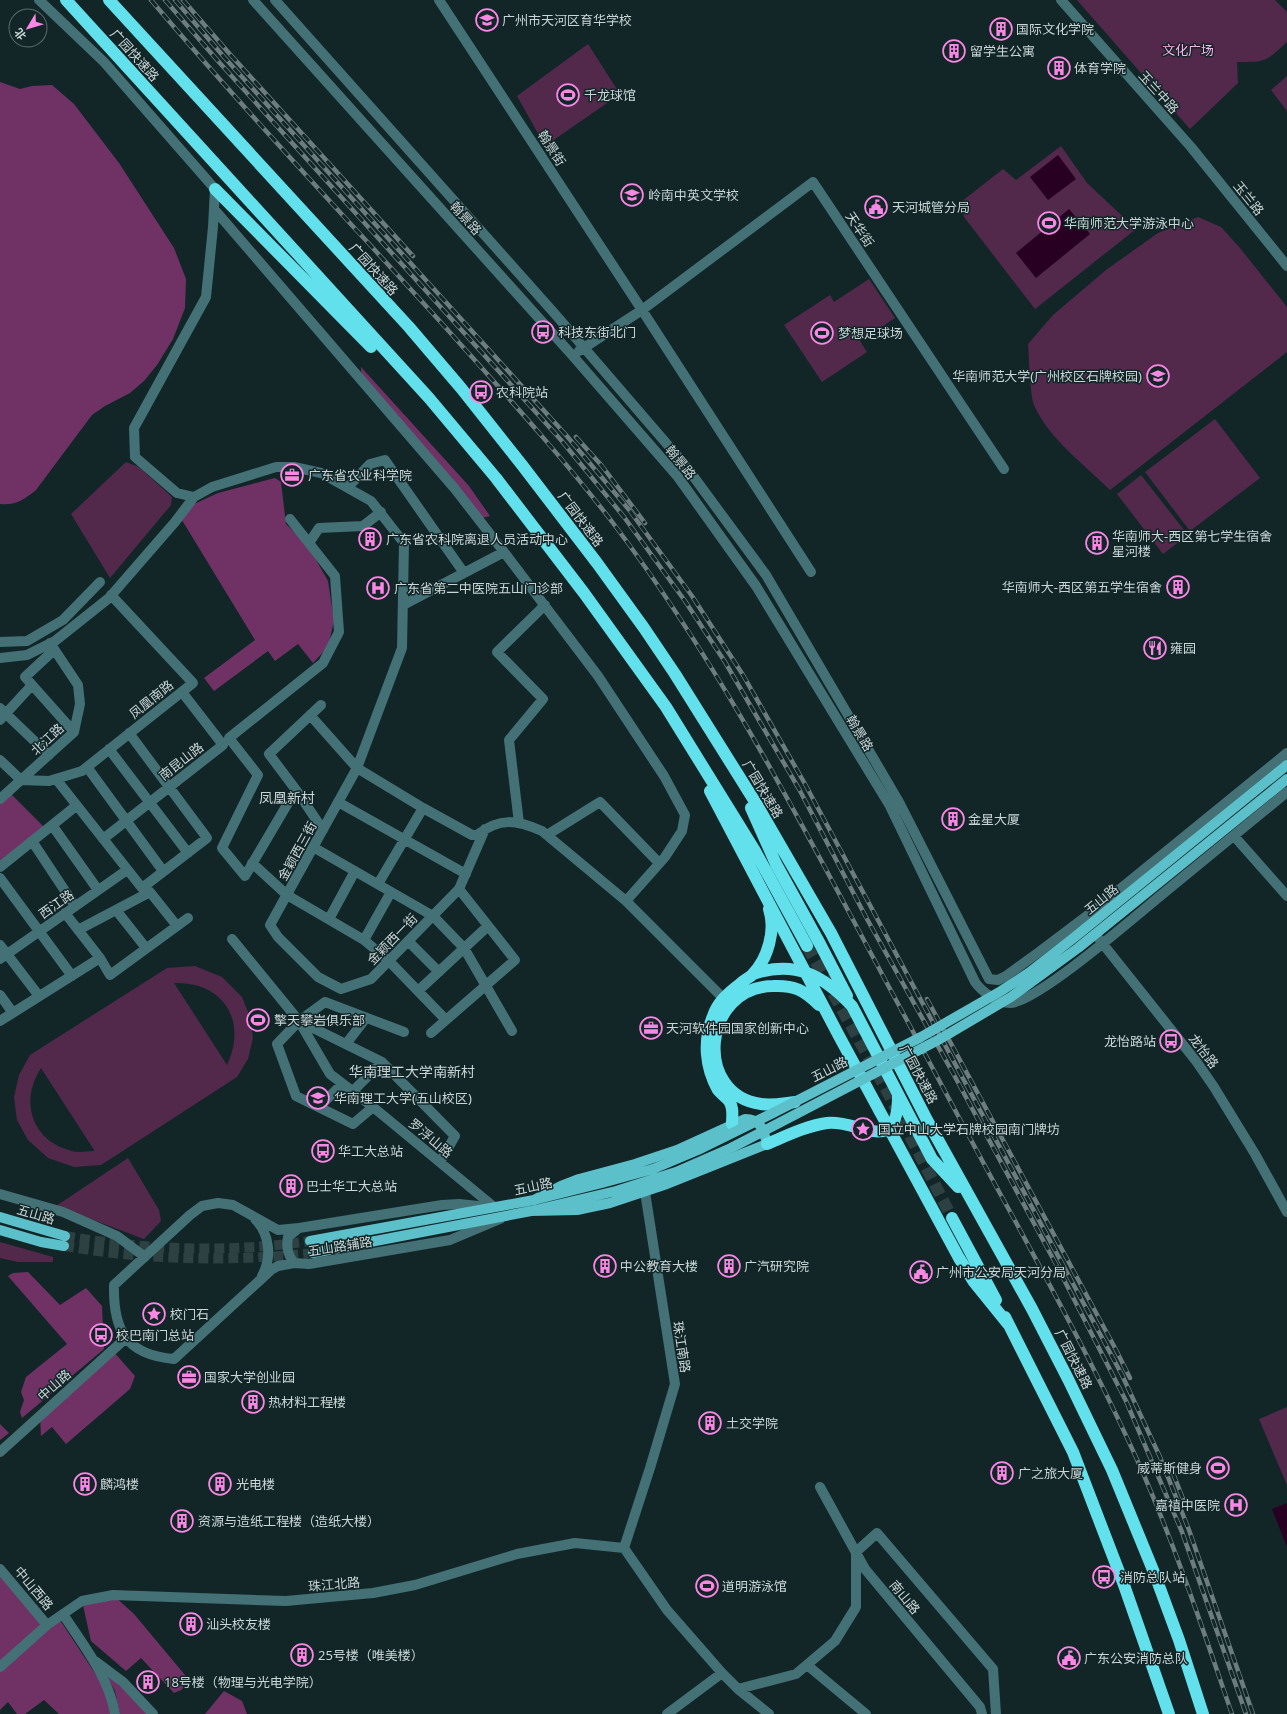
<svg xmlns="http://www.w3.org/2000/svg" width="1287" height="1714" font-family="'Noto Sans','Noto Sans SC',sans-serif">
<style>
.green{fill:#53294b;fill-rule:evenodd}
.forest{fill:#703265}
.water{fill:#280022}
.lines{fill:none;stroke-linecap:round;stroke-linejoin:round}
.major-tunnel{stroke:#2d4042;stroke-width:10;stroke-dasharray:10 5;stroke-linecap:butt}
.highway-tunnel{stroke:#2d4042;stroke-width:12;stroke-dasharray:12 6;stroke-linecap:butt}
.minor{stroke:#437175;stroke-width:10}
.major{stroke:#5bc0c9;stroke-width:10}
.highway{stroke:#62e0eb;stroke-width:12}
.rail-casing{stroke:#6d7d7f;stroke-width:4.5}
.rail{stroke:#122628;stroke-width:3;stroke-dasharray:9;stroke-linecap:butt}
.major-bridge{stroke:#5bc0c9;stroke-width:10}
.labels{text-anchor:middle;stroke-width:3;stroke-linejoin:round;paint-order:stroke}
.poi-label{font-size:13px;fill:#c9d5d6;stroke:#122628;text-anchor:start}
.park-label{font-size:13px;fill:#fdb3ed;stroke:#122628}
.street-label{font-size:13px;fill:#c9d5d6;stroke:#122628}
.neighbourhood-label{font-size:14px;fill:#c9d5d6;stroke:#122628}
</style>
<rect width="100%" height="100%" fill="#122628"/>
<!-- green -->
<path class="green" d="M1077,0h198l12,12v30c-22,20 -20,20 -50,20l1,21 -48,46z
M588,44l32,50 -75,52 -28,-50z
M1287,76v35l-16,-21z
M1061,146l26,37 49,46 -101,80 -71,-92 -3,-15 42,-33 13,11z
M1198,217l23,10 19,21 47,59v45l-177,138c-25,-25 -62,-52 -76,-85 -4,-10 -5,-48 -6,-61l25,-29 53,-45 52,-37z
M869,279l26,39 -35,23 7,11 -45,30 -38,-57 46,-30 4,7z
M1215,419l45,59 -70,53 -45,-59z
M126,462l13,5 33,30 -1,8 -61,73 -39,-64z
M1141,475l47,60 -25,19 -46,-60z
M195,966l27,11 20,20 8,20 3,21 -5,21 -11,18 -136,88 -27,2 -26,-9 -20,-18 -11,-20 -3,-23 5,-22 11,-20 137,-87zM174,983c49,-2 74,38 53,82zM41,1068l53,82v1c-7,0 -16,2 -22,0 -40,-10 -53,-49 -31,-83z
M128,1158l31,52 2,11 -17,18 -88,-33z
M0,1242l53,15v5h-35l-18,-4z
M1287,1407v78l-28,-66z"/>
<!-- forest -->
<path class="forest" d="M0,82l20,7 12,-3 20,-1 22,19 45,59 55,85 12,31 -1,29 -12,31 -16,26 -13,16 -14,12 -25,13 -13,9 -56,75c-11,9 -21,16 -36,14z
M361,367l108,119 21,30 -12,3 -116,-136z
M275,478l6,4 5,42 21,20 21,37 6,40 -6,26 -15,16 -15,-19 -23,17 -7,-10 -54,40 -10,-13 51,-38 -78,-128 41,-19z
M6,789l39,39 -45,41v-75z
M28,1272l32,33 26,-17 16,18 2,43 -82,69 -2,-6 4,-12 -3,-8 5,-15 41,-33 -59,-68 5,-3z
M112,1350l23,26 -5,13 -64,55 -14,-17 -11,9 -1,-20z
M0,1424l9,9 -9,7z
M0,1572l47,53 -47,42z
M113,1595l21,19 56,67 -9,9 -7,3 -33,-35 -15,13 -35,-30 -9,-40z
M58,1617l46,70 8,27h-53l-15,-14 -19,14h-8l-9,-12 -8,8v-43z
M104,1671l46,43h-30l-5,-23z
M224,1691l18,10 5,13h-42z"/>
<!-- water -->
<path class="water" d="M1058,155l18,24 -28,21 -18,-23z
M1069,209l21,25 -54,44 -20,-25z
M1287,1503v44l-15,-38z"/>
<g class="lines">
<!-- major-tunnel -->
<path class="major-tunnel" d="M65,1236c80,14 165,17 245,5
M64,1246c82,14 166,16 249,7"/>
<!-- highway-tunnel -->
<path class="highway-tunnel" d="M807,946l79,143 66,129"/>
<!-- minor -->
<path class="minor" d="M39,0l65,62 111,127 -2,38 -7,70 -72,131 1,29 42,36 17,4
M253,0l319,355 106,122 78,109 134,220 85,176c7,10 22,21 35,21 28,-1 129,-90 155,-111 40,-33 81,-66 122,-100
M275,0l280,314 130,151 81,110 133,227 90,177 9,1 8,-4 33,-24 53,-40 195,-159
M439,0l203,310 171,-128 191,287
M1061,0l130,147 96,119
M214,209l241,280 49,63 94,124 66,100 21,39 -3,16 -17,26 -39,44
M579,351l63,-41 169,262
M348,487l22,-23 15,-4 79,113
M290,519l45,57 4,56 -16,31 -94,75 29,37 -36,73 23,28 46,-78 8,-4
M309,543l10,-15 44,-2 18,-14
M403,605l101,-53
M0,642l27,-1 36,-21 37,-38
M54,650l-29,27 49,55
M0,658l27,-3 28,-14 54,-43 66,-76 19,-25 18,-10 64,-20h18l27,6 50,28 33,42 -2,105 -45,120 -87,157 8,12 40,40 23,12 30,-10 88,-90 26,-60
M321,705l-52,49 30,40 24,36
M0,708l49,47
M310,715l47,53 66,40 49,27h5c23,-18 39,-15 65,-4l84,70 97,97
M0,720l32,-35
M109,749l79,104
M0,760l21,20 28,1 33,-10 111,-88 -82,-88
M87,767l76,104
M56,779l86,109 65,-50 -78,-105
M0,799l74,-67 6,-28 -2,-19 -28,-42
M338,802l128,72
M519,823l-10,-83 34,-41 -46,-47 48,-47
M52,825l46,65
M547,835l53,-33 59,61
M1234,836l53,60
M103,839l120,-94 -41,-53
M32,841l43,65
M313,847l120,69 31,32 48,83
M252,863l35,32 77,45 25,21 57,59
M0,867l76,-61
M0,878l72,98
M378,884l45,-76
M116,910l30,38
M65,913l35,45 10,17 78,-57
M329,919l26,-48
M78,930l72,-38 27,34
M232,939l67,82 31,53 43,33 121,100
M1099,939l97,122 18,26 41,67 32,58
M364,940l27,-48
M408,941l31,31
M0,945l39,51
M0,959l127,-89
M418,991l70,-65
M0,995l13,18
M0,1021l100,-63
M299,1021l83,41 73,74 -15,26
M431,1033l84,-73 -56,-71
M346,1044l20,-26
M353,1091l29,-29
M319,1107l23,-23
M373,1107l-20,17 -57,-28 -19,-52 22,-23 26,-19 79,30
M0,1194l63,18 54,24 28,21
M488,1207l-29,-3 -17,1 -143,23 -11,9c-2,11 0,18 6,26l15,1 141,-24 50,-21
M255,1219c15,15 17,39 7,57
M294,1263l-16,3 -7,4 -97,89c-48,-4 -61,-29 -60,-74l76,-70 12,-9 16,-3 15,2 45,25 21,-2
M0,1452l126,-114
M820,1487l45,82 115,138 2,7
M624,1548l26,-80 25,-84 -30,-192
M624,1548l43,62 55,63 16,16 31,25
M0,1569l47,56
M63,1614c20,31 46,63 52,100
M95,1661l28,21 30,32
M807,1665l59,49
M0,1667l47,-42 35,-24 31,-6 173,6 87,-8 42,-8 102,-31 58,-11 49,5
M738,1689l58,-15 39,-33 21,-34v-55l21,-19 116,136 3,45
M667,1714l55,-41"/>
<!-- major -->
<path class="major" d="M531,1211l46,-1 33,-7 54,-18 103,-41c-3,-13 -6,-25 -22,-25l-68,31 -42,14 -56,15 -18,7 -27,14
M0,1217l65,19
M0,1230l41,12 23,4
M310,1241l224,-41 68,-17 51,-14
M313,1253l218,-42 85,-20 41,-13"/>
<!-- highway -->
<path class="highway" d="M66,0l363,398 67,80 88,115 82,114 89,144 52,95
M109,0l300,327 52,61 61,77 75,98 47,65 31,46 82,131 74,128 96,187 105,189 36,70 44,91 43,105 24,65 24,74
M215,189l156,158
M710,791l129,245 120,222 15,24 34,42
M751,808l25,56 44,80 27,52
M753,974c42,-14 70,1 99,32l80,153 26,28
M795,1102c-11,1 -22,4 -34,2 -68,-9 -59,-117 12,-118 21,-1 31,4 46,19
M732,1124c0,-8 2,-16 -3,-23 -3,-4 -8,-7 -11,-11 -13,-23 -15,-50 -5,-74 5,-14 15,-23 27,-32 4,-4 9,-6 12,-9 16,-16 24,-45 17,-66
M767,1144c19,-8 39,-18 60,-21 32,-4 71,35 71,-27
M952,1218l44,82
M1005,1317l68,135 51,133 45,129"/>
<!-- rail casing -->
<g class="rail-casing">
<path id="rail" d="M151,0c95,112 196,219 295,328 57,64 115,127 167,195 112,148 195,314 283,477 39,72 77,145 117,217 44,81 88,162 126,247 36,81 64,166 93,250
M165,0l53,61 343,379 63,77 61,84 40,61 74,127 68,130 87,156 104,193 68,133 56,131 64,182
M175,0l49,57 342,378 64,76 62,85 51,79 62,109 317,591 38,82 29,73 64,184
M183,0l45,52 185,204
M576,437l26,29 43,57
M927,999l188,349 15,30
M1173,1473l10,26"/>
</g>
<!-- rail -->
<use href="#rail" class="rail"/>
<!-- major-bridge -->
<path class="major-bridge" d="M653,1169l45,-19 75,-37 148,-76 80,-46 29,-19 46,-36 211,-171
M657,1178l19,-6 55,-24 209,-109 71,-42 67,-49 209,-169"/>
</g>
<!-- icons -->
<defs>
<g id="school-ring" transform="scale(1.15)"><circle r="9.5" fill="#122628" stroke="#fb87e5" stroke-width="1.5"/><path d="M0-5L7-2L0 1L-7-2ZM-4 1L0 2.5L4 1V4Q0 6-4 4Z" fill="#fb87e5"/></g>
<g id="building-ring" transform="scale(1.15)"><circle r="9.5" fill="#122628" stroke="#fb87e5" stroke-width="1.5"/><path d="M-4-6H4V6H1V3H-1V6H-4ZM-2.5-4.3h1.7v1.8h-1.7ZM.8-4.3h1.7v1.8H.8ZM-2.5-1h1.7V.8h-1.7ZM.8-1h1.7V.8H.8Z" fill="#fb87e5"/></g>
<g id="stadium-ring" transform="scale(1.15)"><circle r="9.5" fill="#122628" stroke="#fb87e5" stroke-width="1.5"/><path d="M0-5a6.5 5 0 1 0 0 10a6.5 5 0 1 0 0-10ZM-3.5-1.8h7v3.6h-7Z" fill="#fb87e5"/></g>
<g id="civic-ring" transform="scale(1.15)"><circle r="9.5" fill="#122628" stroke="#fb87e5" stroke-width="1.5"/><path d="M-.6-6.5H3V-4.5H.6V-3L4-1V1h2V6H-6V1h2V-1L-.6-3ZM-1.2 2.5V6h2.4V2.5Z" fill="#fb87e5"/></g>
<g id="bus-ring" transform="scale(1.15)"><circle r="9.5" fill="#122628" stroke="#fb87e5" stroke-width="1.5"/><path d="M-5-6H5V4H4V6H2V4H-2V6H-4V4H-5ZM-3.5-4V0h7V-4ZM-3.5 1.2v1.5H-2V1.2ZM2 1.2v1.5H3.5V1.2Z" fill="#fb87e5"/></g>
<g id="university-ring" transform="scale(1.15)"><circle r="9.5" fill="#122628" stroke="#fb87e5" stroke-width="1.5"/><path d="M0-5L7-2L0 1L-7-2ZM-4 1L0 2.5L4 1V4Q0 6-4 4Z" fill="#fb87e5"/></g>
<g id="office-ring" transform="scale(1.15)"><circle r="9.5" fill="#122628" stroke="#fb87e5" stroke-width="1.5"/><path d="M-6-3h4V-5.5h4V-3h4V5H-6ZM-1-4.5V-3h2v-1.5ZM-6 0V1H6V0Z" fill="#fb87e5"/></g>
<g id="hospital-ring" transform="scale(1.15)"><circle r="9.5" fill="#122628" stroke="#fb87e5" stroke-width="1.5"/><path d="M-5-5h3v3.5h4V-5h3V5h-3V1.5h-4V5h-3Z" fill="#fb87e5"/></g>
<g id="restaurant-ring" transform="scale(1.15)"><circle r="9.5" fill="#122628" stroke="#fb87e5" stroke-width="1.5"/><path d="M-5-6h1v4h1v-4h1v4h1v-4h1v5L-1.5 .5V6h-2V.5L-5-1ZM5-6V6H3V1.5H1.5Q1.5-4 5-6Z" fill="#fb87e5"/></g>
<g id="sight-ring" transform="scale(1.15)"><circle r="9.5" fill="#122628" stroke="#fb87e5" stroke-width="1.5"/><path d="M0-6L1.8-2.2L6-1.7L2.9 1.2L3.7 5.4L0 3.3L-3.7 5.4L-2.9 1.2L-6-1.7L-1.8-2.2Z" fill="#fb87e5"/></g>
</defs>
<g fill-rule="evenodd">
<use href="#school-ring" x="487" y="20"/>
<use href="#building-ring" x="1001" y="29"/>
<use href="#building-ring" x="954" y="51"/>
<use href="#building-ring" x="1059" y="68"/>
<use href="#stadium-ring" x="568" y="95"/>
<use href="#school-ring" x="632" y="195"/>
<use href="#civic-ring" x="876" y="207"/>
<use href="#stadium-ring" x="1049" y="223"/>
<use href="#bus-ring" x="543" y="332"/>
<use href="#stadium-ring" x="822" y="333"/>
<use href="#university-ring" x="1158" y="376"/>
<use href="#bus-ring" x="481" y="392"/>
<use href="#office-ring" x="292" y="475"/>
<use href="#building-ring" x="370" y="539"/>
<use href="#building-ring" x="1097" y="543"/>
<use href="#building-ring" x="1178" y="587"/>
<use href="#hospital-ring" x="378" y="588"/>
<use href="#restaurant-ring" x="1155" y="648"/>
<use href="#building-ring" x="953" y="819"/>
<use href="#stadium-ring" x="258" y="1020"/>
<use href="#office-ring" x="651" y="1028"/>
<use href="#bus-ring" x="1171" y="1041"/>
<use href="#university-ring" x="318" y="1098"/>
<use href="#sight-ring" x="863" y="1129"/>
<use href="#bus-ring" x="323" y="1151"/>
<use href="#building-ring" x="291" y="1186"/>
<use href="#building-ring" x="605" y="1266"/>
<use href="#building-ring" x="729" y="1266"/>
<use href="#civic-ring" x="921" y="1272"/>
<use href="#sight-ring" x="154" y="1314"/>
<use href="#bus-ring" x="101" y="1335"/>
<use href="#office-ring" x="189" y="1377"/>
<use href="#building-ring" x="253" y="1402"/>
<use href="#building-ring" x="710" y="1423"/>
<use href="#stadium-ring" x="1218" y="1468"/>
<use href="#building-ring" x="1002" y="1473"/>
<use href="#building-ring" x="85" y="1484"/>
<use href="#building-ring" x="220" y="1484"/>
<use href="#hospital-ring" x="1236" y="1505"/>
<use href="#building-ring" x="182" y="1521"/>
<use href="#bus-ring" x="1104" y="1577"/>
<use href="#stadium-ring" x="707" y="1586"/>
<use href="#building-ring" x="191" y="1624"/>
<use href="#building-ring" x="302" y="1655"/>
<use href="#civic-ring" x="1069" y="1658"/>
<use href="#building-ring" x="148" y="1682"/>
</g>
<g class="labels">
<!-- poi labels -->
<g class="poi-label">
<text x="502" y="25">广州市天河区育华学校</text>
<text x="1016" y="34">国际文化学院</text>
<text x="970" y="56">留学生公寓</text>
<text x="1074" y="73">体育学院</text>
<text x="584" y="100">千龙球馆</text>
<text x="648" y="200">岭南中英文学校</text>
<text x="892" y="212">天河城管分局</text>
<text x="1064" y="228">华南师范大学游泳中心</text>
<text x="558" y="337">科技东街北门</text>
<text x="838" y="338">梦想足球场</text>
<text x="1142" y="381" text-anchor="end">华南师范大学(广州校区石牌校园)</text>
<text x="496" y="397">农科院站</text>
<text x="308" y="480">广东省农业科学院</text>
<text x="1112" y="541">华南师大-西区第七学生宿舍<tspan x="1112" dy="15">星河楼</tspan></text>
<text x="386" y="544">广东省农科院离退人员活动中心</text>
<text x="1162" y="592" text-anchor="end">华南师大-西区第五学生宿舍</text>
<text x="394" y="593">广东省第二中医院五山门诊部</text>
<text x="1170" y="653">雍园</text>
<text x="968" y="824">金星大厦</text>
<text x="274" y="1025">擎天攀岩俱乐部</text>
<text x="666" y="1033">天河软件园国家创新中心</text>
<text x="1156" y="1046" text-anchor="end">龙怡路站</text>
<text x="334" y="1103">华南理工大学(五山校区)</text>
<text x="878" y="1134">国立中山大学石牌校园南门牌坊</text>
<text x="338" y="1156">华工大总站</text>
<text x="306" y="1191">巴士华工大总站</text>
<text x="620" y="1271">中公教育大楼</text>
<text x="744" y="1271">广汽研究院</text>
<text x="936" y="1277">广州市公安局天河分局</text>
<text x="170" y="1319">校门石</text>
<text x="116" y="1340">校巴南门总站</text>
<text x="204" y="1382">国家大学创业园</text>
<text x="268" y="1407">热材料工程楼</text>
<text x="726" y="1428">土交学院</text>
<text x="1202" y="1473" text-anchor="end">威蒂斯健身</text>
<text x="1018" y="1478">广之旅大厦</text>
<text x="100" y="1489">麟鸿楼</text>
<text x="236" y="1489">光电楼</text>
<text x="1220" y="1510" text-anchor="end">嘉禧中医院</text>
<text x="198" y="1526">资源与造纸工程楼（造纸大楼）</text>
<text x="1120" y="1582">消防总队站</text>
<text x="722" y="1591">道明游泳馆</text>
<text x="206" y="1629">汕头校友楼</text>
<text x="318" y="1660">25号楼（唯美楼）</text>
<text x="1084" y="1663">广东公安消防总队</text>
<text x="164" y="1687">18号楼（物理与光电学院）</text>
</g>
<!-- park labels -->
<g class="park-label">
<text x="1188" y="55">文化广场</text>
</g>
<!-- street labels -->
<g class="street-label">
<text transform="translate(135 55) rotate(48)" y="5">广园快速路</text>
<text transform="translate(1159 92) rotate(48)" y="5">玉兰中路</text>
<text transform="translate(552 148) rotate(57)" y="5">翰景街</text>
<text transform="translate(1249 198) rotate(51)" y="5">玉兰路</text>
<text transform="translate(466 218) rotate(48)" y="5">翰景路</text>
<text transform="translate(860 229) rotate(56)" y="5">天华街</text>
<text transform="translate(374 269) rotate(48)" y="5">广园快速路</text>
<text transform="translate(681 462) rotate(51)" y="5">翰景路</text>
<text transform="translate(581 519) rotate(53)" y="5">广园快速路</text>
<text transform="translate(151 699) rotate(-39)" y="5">凤凰南路</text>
<text transform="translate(860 733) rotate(59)" y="5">翰景路</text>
<text transform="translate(47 739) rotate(-43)" y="5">北江路</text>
<text transform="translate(181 761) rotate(-38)" y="5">南昆山路</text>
<text transform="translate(763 789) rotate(59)" y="5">广园快速路</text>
<text transform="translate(297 851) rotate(-61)" y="5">金颖西三街</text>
<text transform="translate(1101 899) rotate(-39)" y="5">五山路</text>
<text transform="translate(56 904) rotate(-35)" y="5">西江路</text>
<text transform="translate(392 939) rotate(-46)" y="5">金颖西一街</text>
<text transform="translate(1204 1051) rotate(53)" y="5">龙怡路</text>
<text transform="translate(829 1069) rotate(-27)" y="5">五山路</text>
<text transform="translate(919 1074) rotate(62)" y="5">广园快速路</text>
<text transform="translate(431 1138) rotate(40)" y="5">罗浮山路</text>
<text transform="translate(533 1186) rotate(-12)" y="5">五山路</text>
<text transform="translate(36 1214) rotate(16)" y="5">五山路</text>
<text transform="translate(340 1246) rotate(-9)" y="5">五山路辅路</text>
<text transform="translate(682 1347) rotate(81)" y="5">珠江南路</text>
<text transform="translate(1074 1359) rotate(63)" y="5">广园快速路</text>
<text transform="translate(54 1385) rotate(-42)" y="5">中山路</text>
<text transform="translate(334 1584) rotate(-5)" y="5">珠江北路</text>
<text transform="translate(34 1588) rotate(50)" y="5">中山西路</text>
<text transform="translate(905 1597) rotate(50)" y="5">南山路</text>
</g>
<!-- neighbourhood labels -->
<g class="neighbourhood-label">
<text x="287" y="803">凤凰新村</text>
<text x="412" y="1077">华南理工大学南新村</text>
</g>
</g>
<!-- north arrow -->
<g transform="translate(28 28) rotate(232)"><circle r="19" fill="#122628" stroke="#5b6c6e"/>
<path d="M0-3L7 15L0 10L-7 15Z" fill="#fb87e5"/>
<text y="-6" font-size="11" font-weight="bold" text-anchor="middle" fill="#c9d5d6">北</text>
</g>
</svg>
